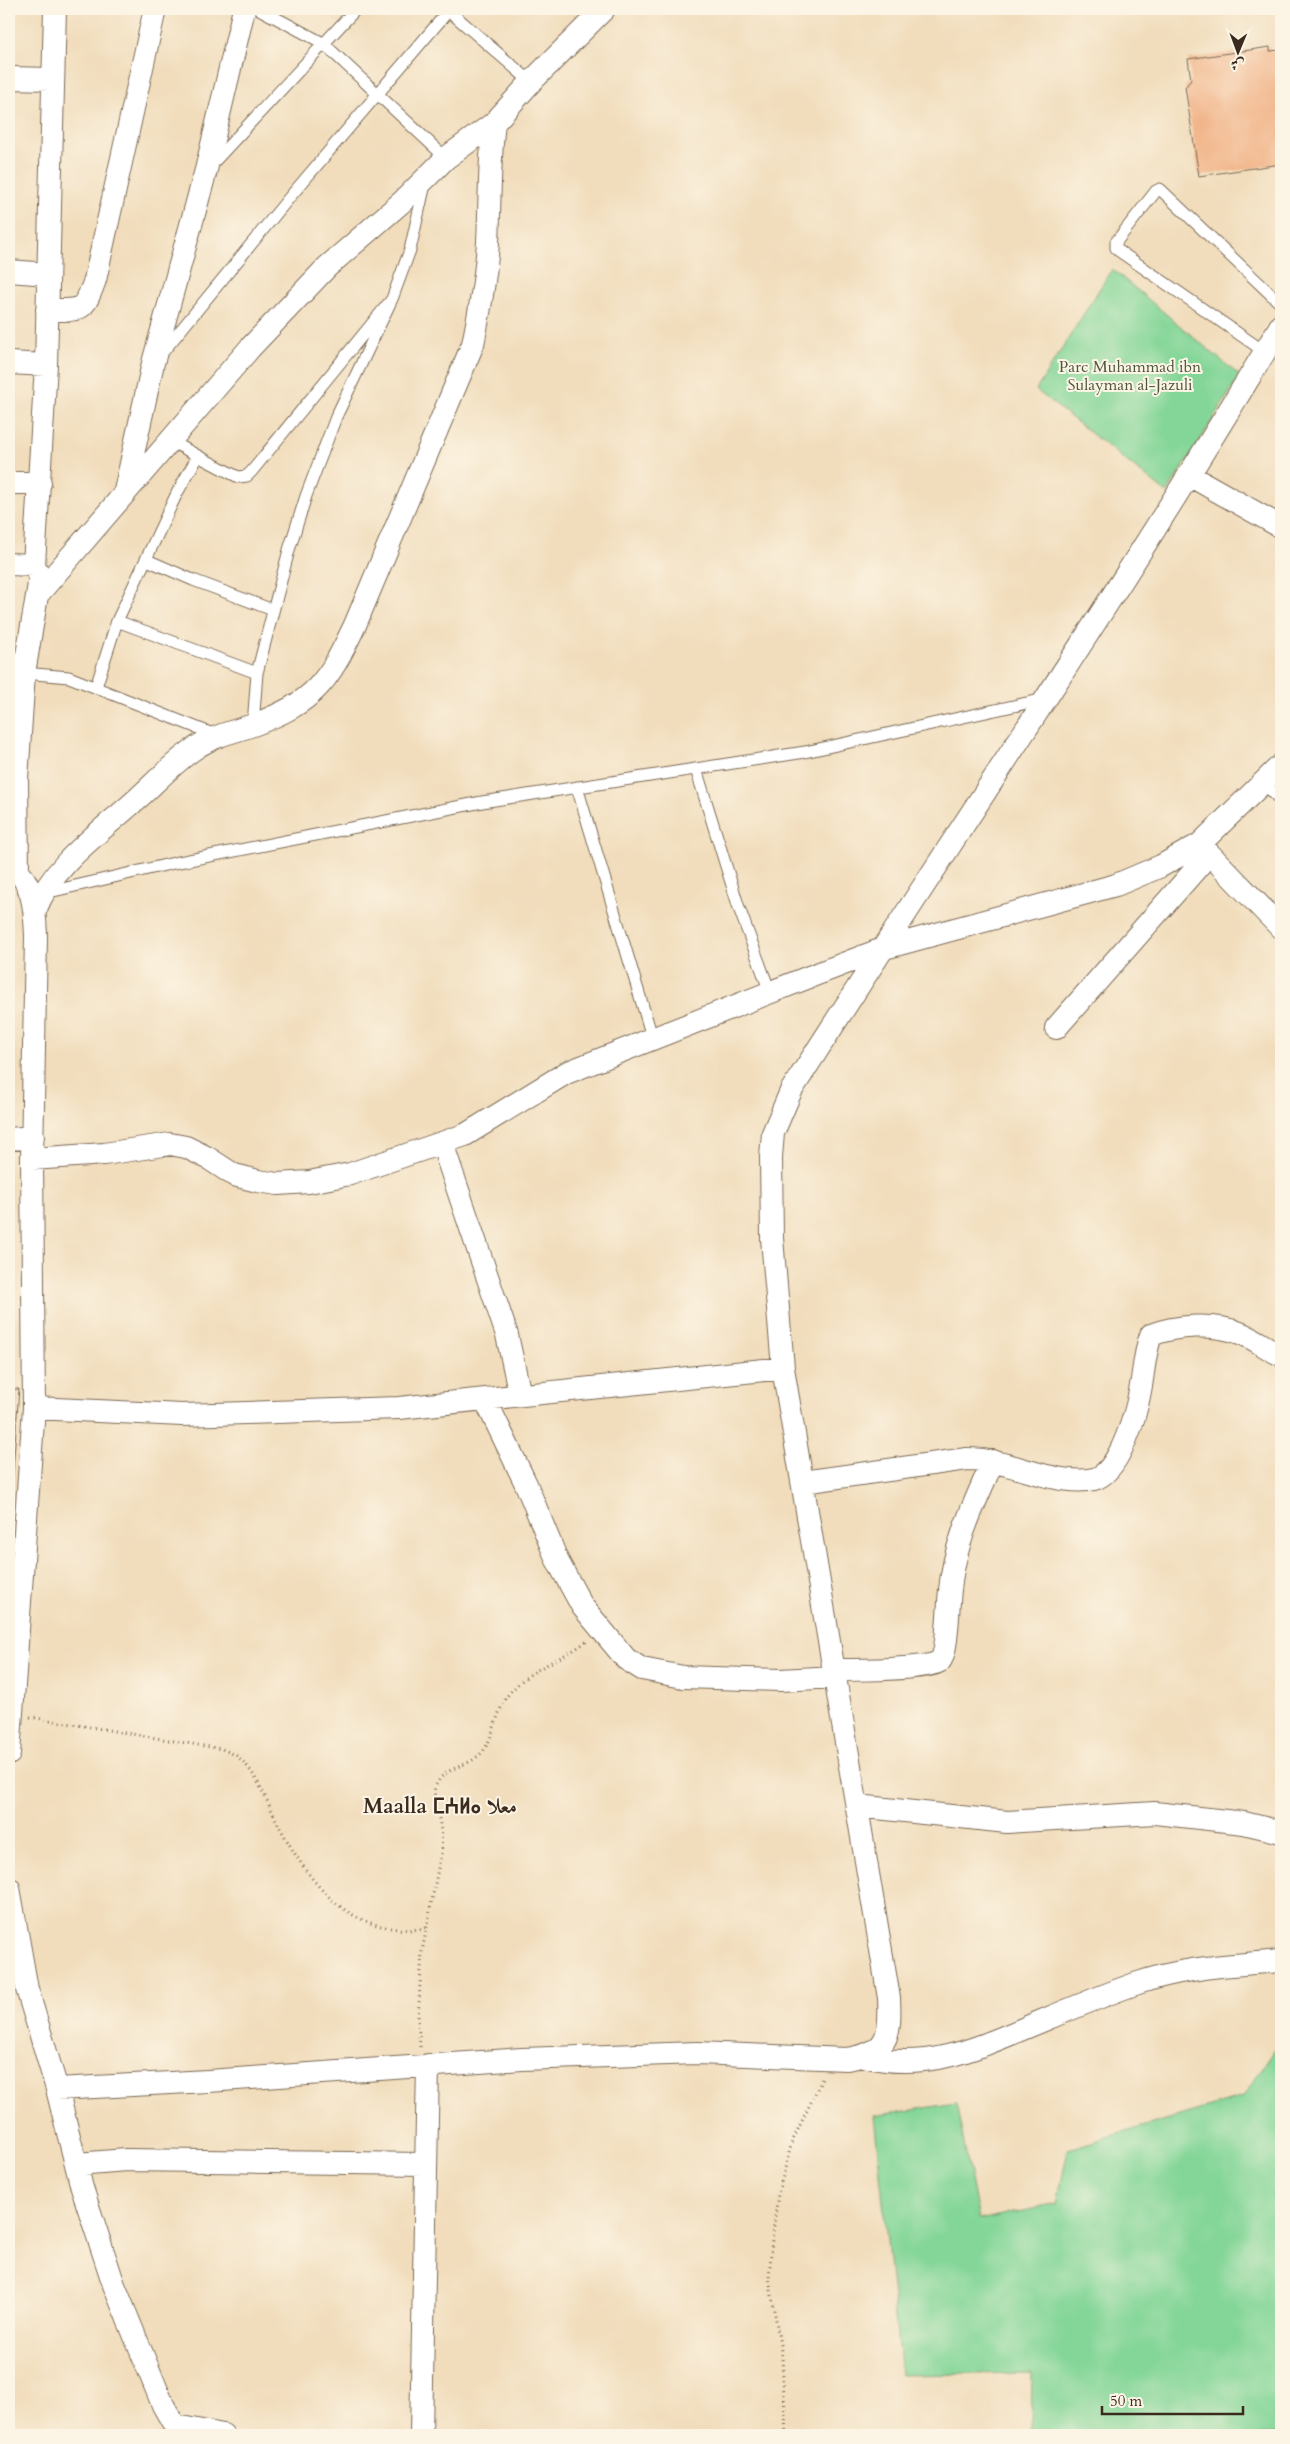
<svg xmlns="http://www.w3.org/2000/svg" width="1290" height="2444" font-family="Cardo,Amiri,'Noto Sans Tifinagh',serif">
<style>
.green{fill:#84d698;stroke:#60805b}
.building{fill:#f1b387}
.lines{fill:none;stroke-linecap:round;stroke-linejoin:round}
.lane-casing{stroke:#7b6955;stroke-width:13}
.street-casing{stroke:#7b6955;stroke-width:24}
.path{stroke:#7b6955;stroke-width:3;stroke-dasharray:1 4;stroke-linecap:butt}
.lane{stroke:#fff;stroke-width:11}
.street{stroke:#fff;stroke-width:22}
.labels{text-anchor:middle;stroke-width:4;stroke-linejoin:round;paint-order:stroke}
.park-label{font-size:16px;fill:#4d553c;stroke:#fcf5e5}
.district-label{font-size:21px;font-weight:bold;fill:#3b2a1e;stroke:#fcf5e5}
</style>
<rect width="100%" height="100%" fill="#fcf5e5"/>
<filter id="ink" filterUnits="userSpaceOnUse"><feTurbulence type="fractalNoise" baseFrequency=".02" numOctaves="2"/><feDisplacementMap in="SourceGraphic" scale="10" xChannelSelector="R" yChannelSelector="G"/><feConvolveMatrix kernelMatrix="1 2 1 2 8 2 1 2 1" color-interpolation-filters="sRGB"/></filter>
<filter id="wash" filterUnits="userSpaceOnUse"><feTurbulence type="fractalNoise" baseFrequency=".0096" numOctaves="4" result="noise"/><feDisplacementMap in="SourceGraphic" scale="20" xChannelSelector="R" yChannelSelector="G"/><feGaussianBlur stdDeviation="1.12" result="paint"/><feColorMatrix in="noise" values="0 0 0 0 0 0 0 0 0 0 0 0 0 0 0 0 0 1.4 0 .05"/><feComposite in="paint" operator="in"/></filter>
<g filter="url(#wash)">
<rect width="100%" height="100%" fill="#f1ddbc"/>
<!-- green -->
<path class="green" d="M1112,269l128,107 -73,117 -131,-103z
M1281,2041v394h-250l1,-62 -131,2 -27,-259 82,-13 23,117 78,-16 11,-55 175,-52z"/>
<g id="blocks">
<!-- building -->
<path class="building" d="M1270,47v4l11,-1v114l-82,12 -14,-89 6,-7 -3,-21z
M9,1389h10l-9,122h-1z"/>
</g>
</g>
<g filter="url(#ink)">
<use href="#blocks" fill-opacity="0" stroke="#7b6955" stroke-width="1"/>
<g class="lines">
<!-- lane casing -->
<g class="lane-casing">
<path id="lane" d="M259,9l64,34 123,115
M447,9l84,73
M211,165l145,-156
M1265,352l-146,-101 -3,-3v-6l40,-51 4,-2 121,115
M162,353l127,-155 161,-189
M198,456l40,21 9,-1 5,-5 140,-172 18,-49 15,-66
M147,560l46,20 80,30
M117,621l140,52
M9,676l15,-3 45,4 149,59
M96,687l21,-66 60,-128 21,-37 -27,-15
M253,725l4,-52 32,-123 17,-54 30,-79 56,-118
M696,769l43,139 31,84
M1264,783l17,18
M577,787l76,253
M45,893l129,-30 308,-61 323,-50 240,-53"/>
</g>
<!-- street casing -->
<g class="street-casing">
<path id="street" d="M9,78l42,1
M9,271l39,3
M47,310c35,0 36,3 48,-30l60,-271
M9,363l37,2
M1189,475l92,52
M9,483h31
M125,491l28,-128 53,-193 38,-161
M9,564l25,1
M39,593l211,-245 77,-81 76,-66 43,-43 48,-35 37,-41 73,-73
M1200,844l81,84
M9,865c25,14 26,46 27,71l-4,223 2,249 -25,346
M18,872l-1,-93 7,-106 16,-95 -6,-13 12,-200 9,-356
M35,911c17,-46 66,-79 102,-112 18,-16 36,-36 57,-50 18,-13 39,-17 59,-24 62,-23 75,-43 102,-100l118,-281c7,-34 13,-67 15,-102 2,-40 1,-80 6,-119
M1056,1028l153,-174
M9,1139l24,-2
M442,1143l65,192 13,60
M32,1159l72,-5 66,-10 16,3 22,11 26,17 24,6 20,3 31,-2 41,-8 115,-39 101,-62 238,-94 81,-31 231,-63 45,-19 39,-22 81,-79
M485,1399l41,85 31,76 25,46 44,53 16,10 41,8 97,3 56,-3
M34,1408l148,7 217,-7 384,-40
M803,1482l164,-23c31,0 56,12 85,18 13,3 29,5 42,2 25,-6 42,-65 46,-88 4,-19 4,-37 11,-56 25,-10 63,-12 89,-2 14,5 27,16 41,22
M835,1670c17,0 96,0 105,-9 8,-9 8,-57 10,-71 4,-46 25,-88 43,-129
M858,1806l149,16 148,-9 89,10 37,9
M9,1888l18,101 30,100 25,99 32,97 49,120 17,30
M864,2056c59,15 107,-5 161,-28 36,-15 73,-31 110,-44 48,-17 97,-19 146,-23
M57,2089l151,-8 314,-22 175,-6 149,6c42,-6 45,-22 43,-61l-106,-630 -11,-130 -1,-81 2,-24 18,-42c163,-255 334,-506 490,-766
M77,2164l49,-4 300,4
M176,2426l47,9
M421,2435l7,-370"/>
</g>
<!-- path -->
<path class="path" d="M30,1717l192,32c6,3 13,5 17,9 18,15 29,46 39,66 33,62 70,112 148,105
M420,2047l-2,-27 4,-68 19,-99 1,-18 -8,-44c7,-27 34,-21 49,-40 11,-14 13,-39 25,-56 22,-28 53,-34 79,-54
M786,2435l-4,-78 -13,-79 3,-37 6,-47 14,-52 30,-63"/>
<!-- lane -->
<use href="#lane" class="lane"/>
<!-- street -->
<use href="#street" class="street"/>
</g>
</g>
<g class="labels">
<!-- park labels -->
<g class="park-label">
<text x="1130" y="372">Parc Muhammad ibn<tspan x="1130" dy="18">Sulayman al-Jazuli</tspan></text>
</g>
<!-- district labels -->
<g class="district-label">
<text x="440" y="1813">Maalla ⵎⵄⵍⴰ معلا</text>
</g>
</g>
<!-- margin -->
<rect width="1290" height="2444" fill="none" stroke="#fcf5e5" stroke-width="30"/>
<!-- north arrow -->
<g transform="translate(1238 52) rotate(181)" stroke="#fcf5e5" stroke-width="4" paint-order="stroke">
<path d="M0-4L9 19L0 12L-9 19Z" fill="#3b2a1e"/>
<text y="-8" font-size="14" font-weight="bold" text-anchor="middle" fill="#3b2a1e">ش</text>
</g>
<!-- scale -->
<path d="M1102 2406v8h141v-8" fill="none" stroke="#3b2a1e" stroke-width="2.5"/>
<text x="1110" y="2406" font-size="15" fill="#3b2a1e" stroke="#fcf5e5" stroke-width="4" paint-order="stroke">50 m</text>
</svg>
